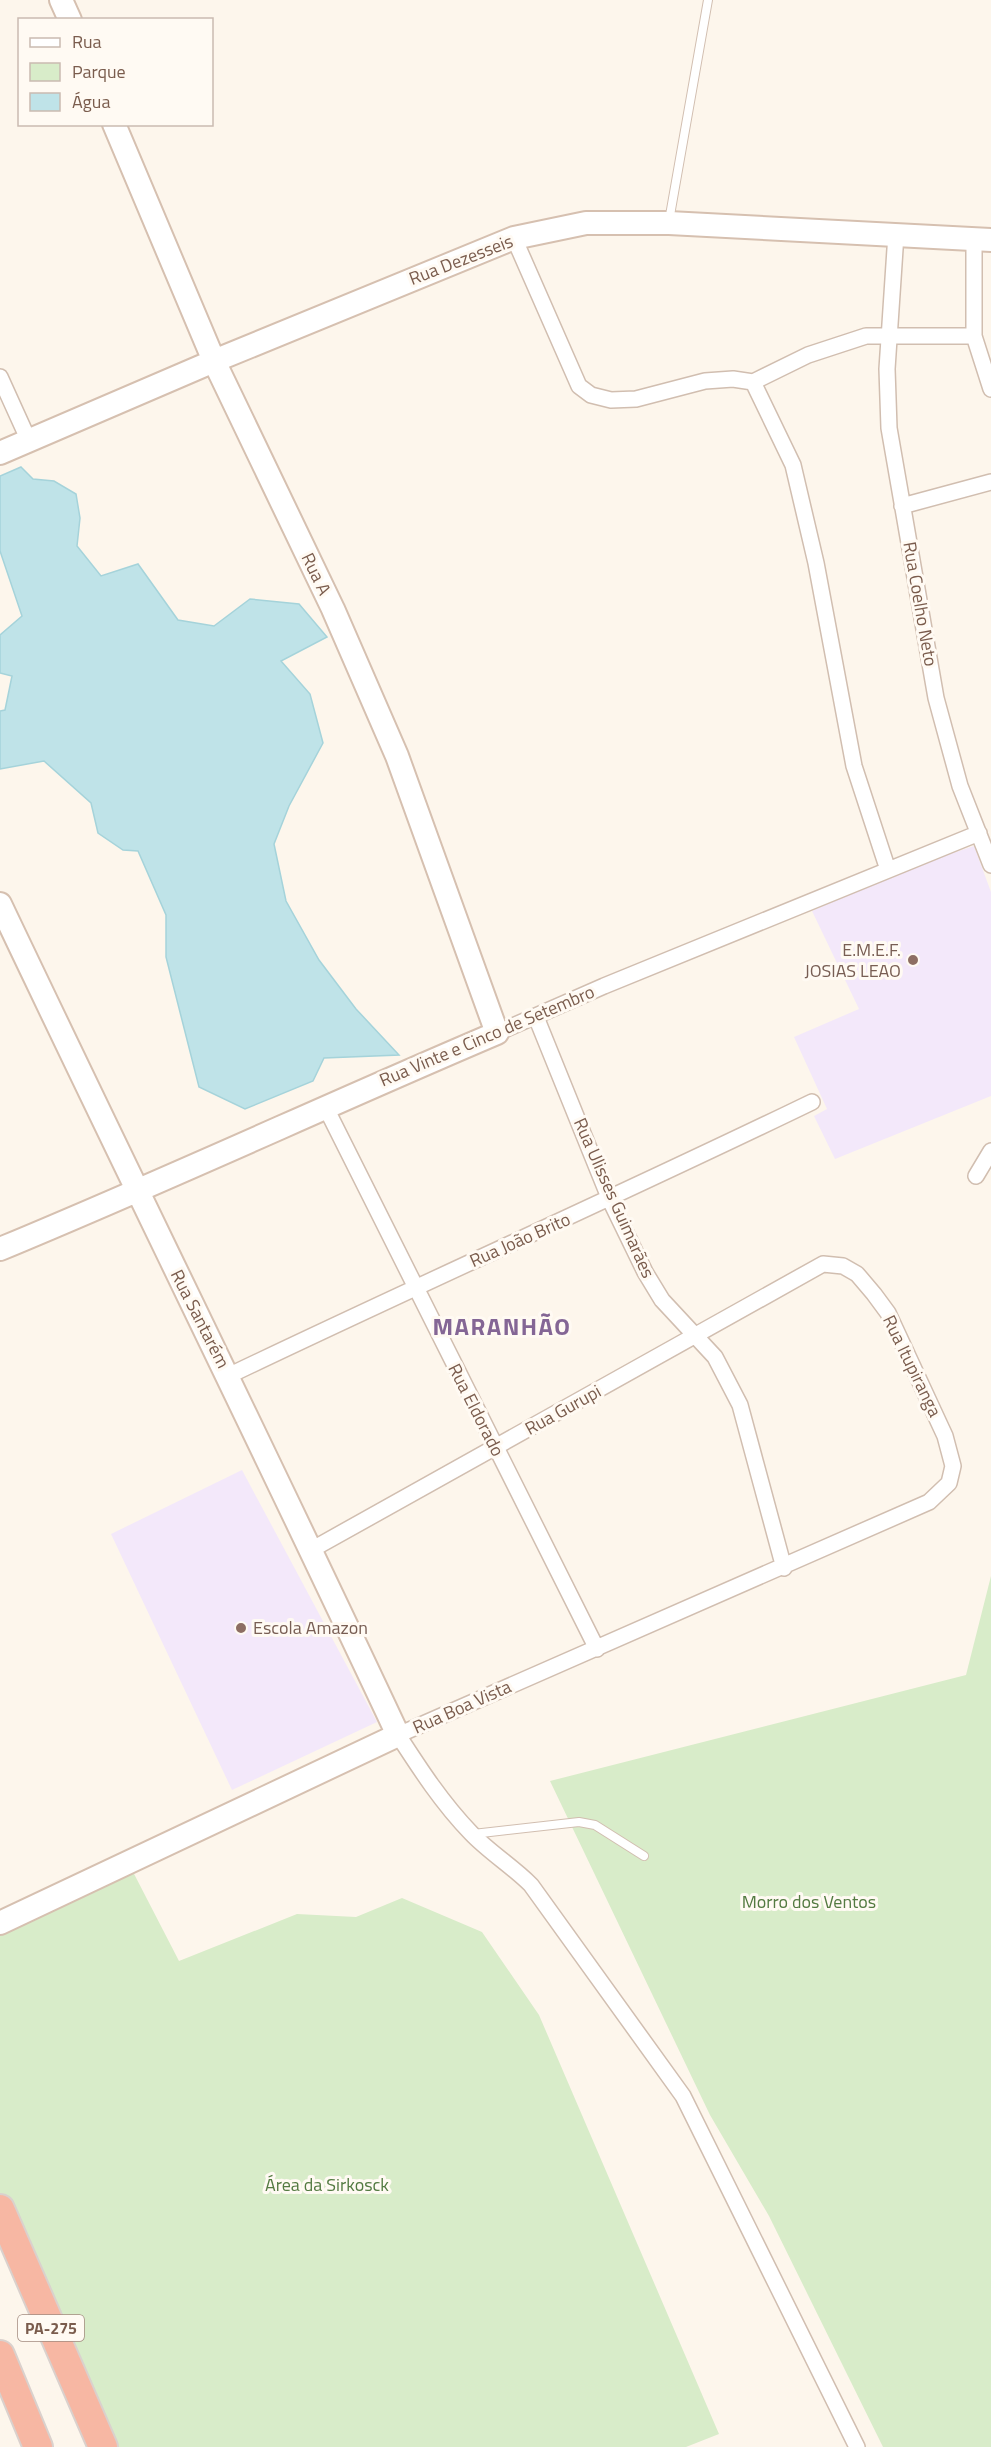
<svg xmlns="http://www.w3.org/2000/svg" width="991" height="2447" font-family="'Titillium Web',sans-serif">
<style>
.education{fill:#f3e8fa}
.green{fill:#d8ecc9}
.water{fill:#bfe3e8;stroke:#a5d3da;stroke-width:1.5}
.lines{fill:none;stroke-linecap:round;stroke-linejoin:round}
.lane-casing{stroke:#d1beb0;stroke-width:10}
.street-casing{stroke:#d1beb0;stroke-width:18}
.secondary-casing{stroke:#d6c0b0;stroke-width:26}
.highway-casing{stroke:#dad1cd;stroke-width:32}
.lane{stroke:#fff;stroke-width:8}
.street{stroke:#fff;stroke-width:15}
.secondary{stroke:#fff;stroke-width:22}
.highway{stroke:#f7b7a3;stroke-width:28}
.education-dot{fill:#8d6e63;stroke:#fffaf3;stroke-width:2}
.labels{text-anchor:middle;stroke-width:6;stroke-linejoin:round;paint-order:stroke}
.shield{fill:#fffaf3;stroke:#a28b7f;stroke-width:1.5}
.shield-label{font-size:16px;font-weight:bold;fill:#7a5c4d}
.street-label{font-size:18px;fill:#7a5c4d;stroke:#fffaf3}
.education-label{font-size:18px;fill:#785e54;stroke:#fffaf3;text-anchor:end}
.park-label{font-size:18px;fill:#537a41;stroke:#fffaf3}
.district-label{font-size:24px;font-weight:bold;letter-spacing:1.5px;fill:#846695;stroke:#fffaf3}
</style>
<rect width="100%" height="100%" fill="#fdf6ec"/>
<!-- education -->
<path class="education" d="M974,846l17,46v204l-156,63 -21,-43 13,-7 -33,-72 65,-28 -47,-98 102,-45z
M242,1470l135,252 -145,68 -121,-256z"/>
<!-- green -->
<path class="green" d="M991,1576v871h-108l-114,-231 -59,-101 -160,-334 416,-106z
M131,1868l48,93 118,-47 59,3 46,-19 80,34 57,83 180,419 -33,13h-583l-103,-239v-277z"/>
<!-- water -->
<path class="water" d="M21,467l12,12 21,2 22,13 4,24 -3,28 24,30 37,-12 40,56 36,6 36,-27 49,5 28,33 -46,24 29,33 13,49 -34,63 -15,38 12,57 33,59 37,49 43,46 -75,3 -11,23 -68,28 -46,-22 -33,-130v-42l-28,-64 -15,-1 -25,-17 -7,-30 -47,-42 -44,8v-58l5,-1 7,-34 -12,-3v-38l22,-19 -22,-65v-75z"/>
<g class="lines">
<!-- lane casing -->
<g class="lane-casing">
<path id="lane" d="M669,221l39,-221
M473,1834l106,-12 16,3 49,31"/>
</g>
<!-- street casing -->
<g class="street-casing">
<path id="street" d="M896,234l-9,135 2,59 47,270 24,88 31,79
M514,238l65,148 12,9 20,5 25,-1 69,-18 28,-2 20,3 55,-27 58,-19h108
M974,240v96l17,53
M0,377l29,64
M753,382l40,83 23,98 38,203 34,104
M902,506l89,-24
M536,1017l74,183 35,72 17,28 53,57 25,48 44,163
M497,1033l107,-47 375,-153
M325,1106l272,543
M976,1176l15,-25
M228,1376c194,-93 390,-180 584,-274
M311,1550l512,-286 20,2 14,8 17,20 14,19 57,123 8,30 -4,17 -20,19 -531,233c22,34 44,68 73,98 18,19 41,33 60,52l152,211 174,351"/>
</g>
<!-- secondary casing -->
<g class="secondary-casing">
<path id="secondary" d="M61,0l9,20
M0,453l214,-92 300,-123 72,-15h83l322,17
M0,904c132,278 268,553 398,831l-398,188
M0,1249c167,-69 330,-145 497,-216l-100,-277 -64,-147 -119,-248 -100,-237"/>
</g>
<!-- highway casing -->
<g class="highway-casing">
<path id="highway" d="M0,2209l103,238
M0,2355l38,92"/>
</g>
<!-- lane -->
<use href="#lane" class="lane"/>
<!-- street -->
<use href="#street" class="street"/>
<!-- secondary -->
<use href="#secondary" class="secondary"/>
<!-- highway -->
<use href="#highway" class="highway"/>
</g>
<!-- markers -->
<g class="education-dot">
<circle cx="913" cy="960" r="6"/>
<circle cx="241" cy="1628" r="6"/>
</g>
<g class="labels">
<!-- shield labels -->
<rect class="shield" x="18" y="2315" width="66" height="26" rx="4.5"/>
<g class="shield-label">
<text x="51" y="2334">PA-275</text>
</g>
<!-- street labels -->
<g class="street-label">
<text transform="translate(461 260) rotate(-21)" y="6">Rua Dezesseis</text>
<text transform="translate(316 574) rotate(64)" y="6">Rua A</text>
<text transform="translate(920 604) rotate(80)" y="6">Rua Coelho Neto</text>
<text transform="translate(487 1036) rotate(-23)" y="6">Rua Vinte e Cinco de Setembro</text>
<text transform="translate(614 1198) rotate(66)" y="6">Rua Ulisses Guimarães</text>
<text transform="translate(520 1240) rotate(-24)" y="6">Rua João Brito</text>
<text transform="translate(200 1319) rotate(63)" y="6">Rua Santarém</text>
<text transform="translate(912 1366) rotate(64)" y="6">Rua Itupiranga</text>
<text transform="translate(476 1410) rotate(63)" y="6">Rua Eldorado</text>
<text transform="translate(563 1410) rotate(-29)" y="6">Rua Gurupi</text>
<text transform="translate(462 1707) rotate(-24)" y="6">Rua Boa Vista</text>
</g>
<!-- education labels -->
<g class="education-label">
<text x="901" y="956">E.M.E.F.<tspan x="901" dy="21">JOSIAS LEAO</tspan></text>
<text x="253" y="1634" text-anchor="start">Escola Amazon</text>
</g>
<!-- park labels -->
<g class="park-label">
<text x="809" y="1908">Morro dos Ventos</text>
<text x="327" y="2191">Área da Sirkosck</text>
</g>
<!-- district labels -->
<g class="district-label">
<text x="502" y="1335">MARANHÃO</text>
</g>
</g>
<!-- legend -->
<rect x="18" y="18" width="195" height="108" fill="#fffaf3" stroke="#cabbb1" stroke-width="1.5"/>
<rect x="30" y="38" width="30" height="9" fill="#ffffff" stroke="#cabbb1" stroke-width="1.5"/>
<text x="72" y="48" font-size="18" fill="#7a5c4d">Rua</text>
<rect x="30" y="63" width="30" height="18" fill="#d8ecc9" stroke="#cabbb1" stroke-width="1.5"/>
<text x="72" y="78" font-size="18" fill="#7a5c4d">Parque</text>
<rect x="30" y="93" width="30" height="18" fill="#bfe3e8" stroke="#cabbb1" stroke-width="1.5"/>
<text x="72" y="108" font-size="18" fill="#7a5c4d">Água</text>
</svg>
